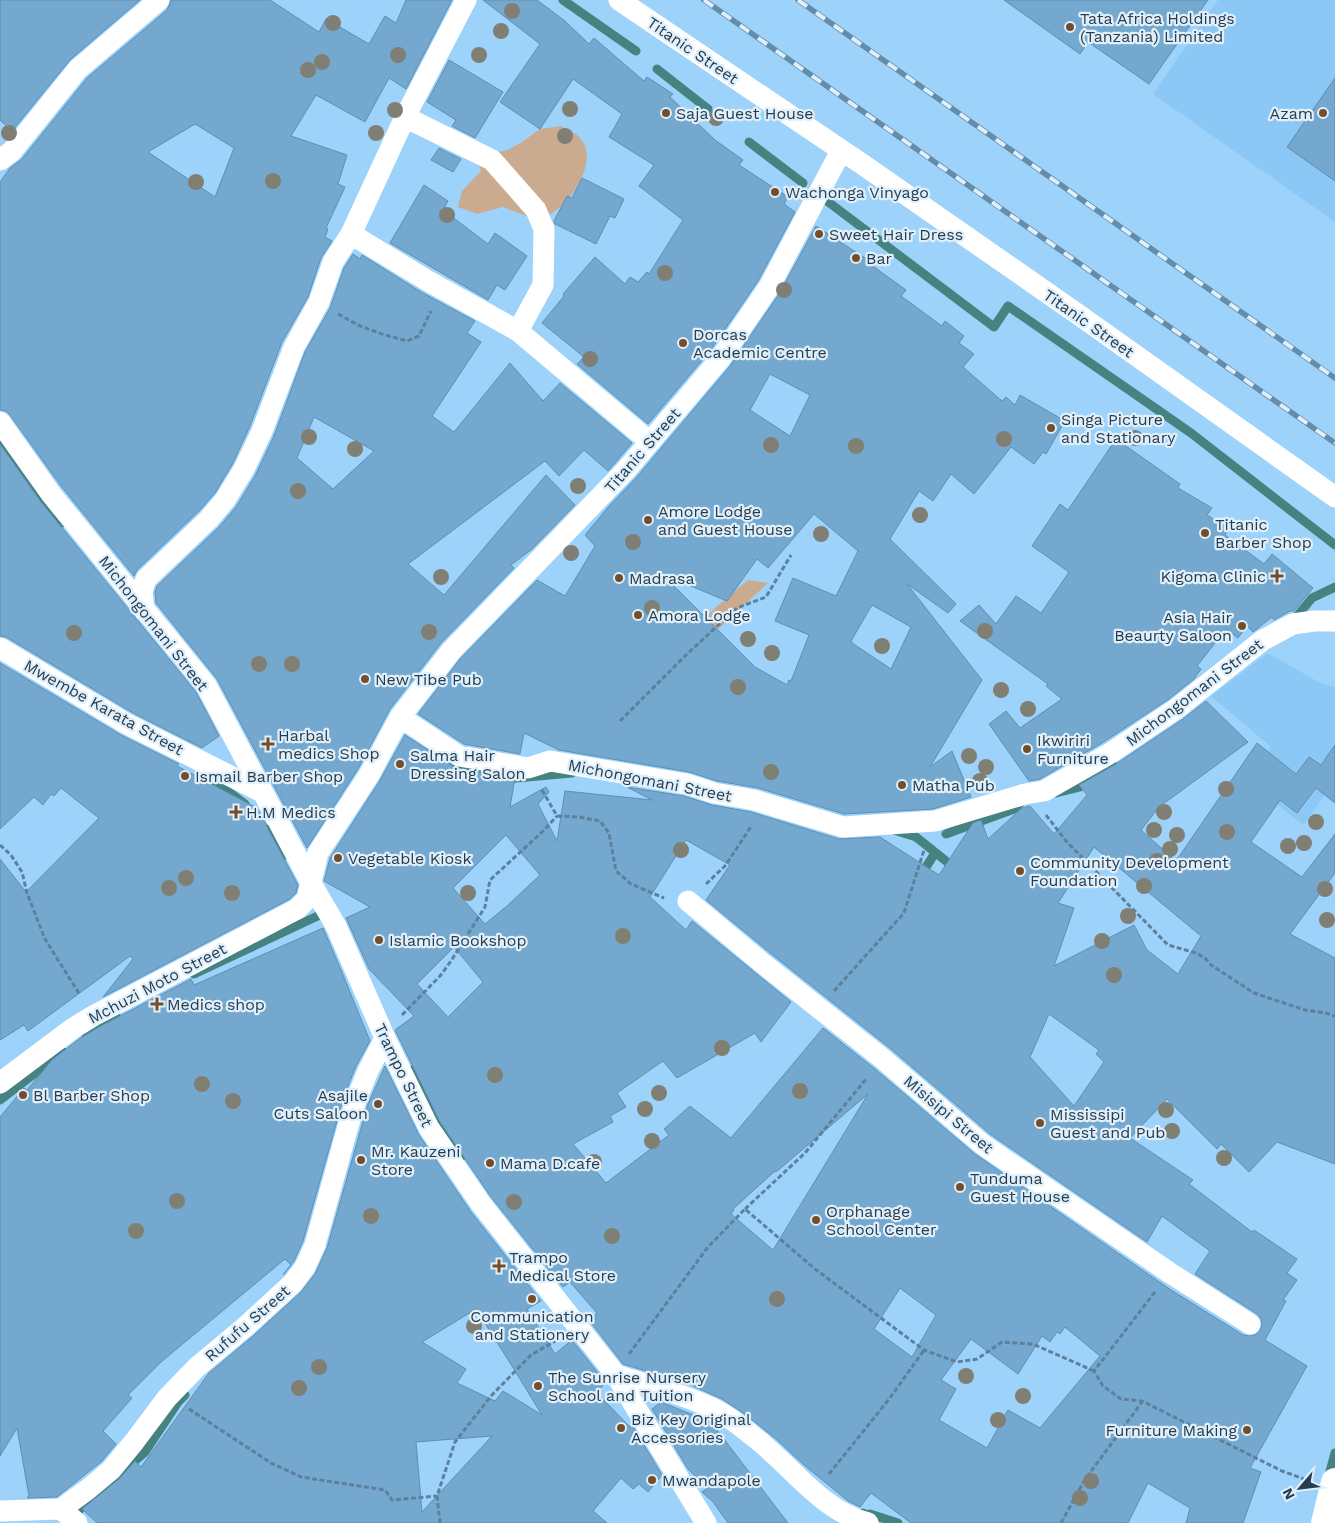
<svg xmlns="http://www.w3.org/2000/svg" width="1335" height="1523" font-family="'Work Sans',sans-serif">
<style>
.built{fill:#8cc8f5}
.green{fill:#cbab90}
.lines{fill:none;stroke-linecap:round;stroke-linejoin:round}
.stream{stroke:#44837f;stroke-width:9}
.building{fill:#74a8ce;stroke:#5b8fb4;fill-rule:evenodd}
.path{stroke:#5d819c;stroke-width:3;stroke-dasharray:5 2.5;stroke-linecap:butt}
.minor{stroke:#fff;stroke-width:21}
.secondary{stroke:#fff;stroke-width:28}
.rail-casing{stroke:#658ca9;stroke-width:5.5}
.rail{stroke:#dfeffb;stroke-width:4;stroke-dasharray:11;stroke-linecap:butt}
.tree{fill:#807f73}
.poi-dot{fill:#744e2b;stroke:#dfeffb;stroke-width:2}
.labels{text-anchor:middle;stroke-width:4.5;stroke-linejoin:round;paint-order:stroke}
.poi-label{font-size:16px;fill:#273d4d;stroke:#dfeffb;text-anchor:start}
.street-label{font-size:16px;fill:#273d4d;stroke:#dfeffb}
</style>
<rect width="100%" height="100%" fill="#9dd3fb"/>
<!-- built -->
<path class="built" d="M1218,0h117v222l-182,-128z
M1268,653l54,31 13,3v94l-32,44 -55,-44 23,-34 -60,-51z"/>
<!-- green -->
<path class="green" d="M561,126c5,3 13,6 17,10 21,19 0,53 -15,69 -7,6 -16,11 -23,16l-37,-14 -26,7 -19,-7 4,-16 19,-20 -6,-19 7,3 26,-5 14,-8 18,-13z
M748,580l20,3 -51,47 -26,2 24,-24z"/>
<g class="lines">
<!-- stream -->
<path class="stream" d="M563,0l73,51
M657,69l51,40
M749,142l54,41
M819,205l4,-7 171,129 14,-21 183,127 144,112
M0,444l37,52 25,27
M1298,615l14,-17 23,-11
M443,761l13,6 22,6
M204,773l41,31
M505,779l67,-6
M1056,793l24,-6 32,-24
M266,829l20,26
M894,830l22,7 40,32
M946,834l68,-25 9,-9
M921,875l14,-22
M194,974l130,-61
M86,1036l30,-22
M412,1070l49,87
M0,1100l63,-48
M1328,1479l7,-26
M863,1513l4,2 3,-1 28,9
M72,1519l9,-11 13,-8 15,-17 36,-31 33,-50 7,-7"/>
</g>
<!-- building -->
<path class="building" d="M0,0h140l-70,60 -58,71 -12,-11z
M171,0h99l49,32 7,-13 43,25 16,-28 11,7 10,-23h46l-46,89 -17,-11 -24,44 -49,-27 -25,41 56,19 -9,29 7,3 -19,41 2,1 -3,8 7,4 -11,17 -13,39 -26,45 -32,84 -17,37 -18,30 -15,17 -63,60 -3,6 -73,-90 -51,-71 -4,-4 -6,-1v-228l10,-14 12,-9 65,-81 80,-68zM195,124l39,24 -19,49 -67,-45z
M483,0h54l28,21 24,23 5,-6 50,43 3,-4 26,17 -3,3 45,43 28,20 -4,5 49,32 -4,7 11,8 -37,69 -48,70 -62,73 -71,-60 7,-7 -42,-34 22,-27 -1,-2 32,-37 30,27 5,-7 8,5 9,-10 2,2 34,-54 -44,-34 15,-21 -45,-28 13,-23 -49,-35 -33,50 -40,-27 40,-58z
M1004,0h204l-59,84 -61,-42 -8,12z
M449,60l54,32 -28,46 -23,-12 4,-6 -29,-18z
M1335,78v103l-48,-34z
M439,148l22,11 -8,13 -22,-12z
M582,178l42,21 -9,19 -5,-2 -14,28 -41,-20 -1,-3 13,-25 5,2z
M424,185l24,16 -5,9 45,34 7,-11 32,23 -22,34 -8,-5 -9,15 -98,-57z
M816,226l55,36 -1,2 36,26 -5,6 41,30 3,-5 19,15 -5,7 15,11 -11,13 39,34 4,-4 9,8 5,-10 45,26 -19,33 -3,-2 -9,12 -23,-17 -37,47 -23,-20 -18,27 -14,-10 -29,48 66,65 -8,9 -41,-29 75,96 -52,87 22,-16 19,46 -38,12 -89,5 -86,-26 -41,-7 -28,-9 -130,-22 -35,-17 -4,21 -56,-10 -46,-30 42,-55 77,-79 28,16 30,-50 -10,-11 25,-30 26,-27 94,-112 49,-72zM770,374l40,21 -20,41 -40,-26zM814,514l44,37 -22,45 -43,-18 -18,43 34,14 -18,46 -2,-1 -2,5 -32,-18 -93,-93 65,27 30,-42 11,9zM872,605l39,22 -20,42 -39,-26 -1,-2z
M353,254l7,5 2,-4 59,37 54,29 -8,12 14,9 -49,74 22,16 56,-69 33,38 17,-18 72,60 -24,28 -24,-21 -25,26 -14,-15 -137,103 36,31 102,-120 29,30 -43,44 -21,16 3,3 -73,75 -51,66 -32,60 -51,79 -90,-169 -61,-76 -1,-11 2,-6 62,-59 17,-20 19,-31 19,-40 31,-84 25,-44 14,-40zM314,417l60,34 -41,38 -36,-31z
M1116,439l64,45 -2,4 34,20 -5,7 22,14 -4,6 39,29 8,-10 41,34 -19,23h-4l-16,9 -2,-3 -19,15 -6,-6 -9,12 -12,-9 -29,37 4,3 -7,10 -25,20 -67,44 -62,36 -11,2 -40,-57 17,-13 14,17 42,-29 -16,-13 2,-2 -88,-63 19,-16 17,19 20,-28 25,17 28,-41 -37,-26 28,-42 8,6z
M0,444l41,58 155,190 23,44 -17,12 -69,-35 -127,-76 -6,-1z
M0,663l121,72 58,29 -2,2 80,42 41,77 -2,8 -6,6 -187,98 30,-38 -3,-3 -102,75 -4,-6 -24,15v-181l26,33 73,-74 -38,-30 -7,8 -3,-2 -8,11 -9,-8 -34,32z
M1206,701l42,41 -89,65 -18,23 35,31 81,-118 39,31 13,-17 12,8 14,-20v58l-19,-15 -19,25 -17,-13 -29,42 51,35 33,-43v39l-45,61 45,24v206l-58,-22 -28,30 -28,-28 -4,5 -50,-50 -37,39 63,42 -4,4 63,48 2,-2 43,29 -10,14 10,7 -14,20 3,1 -21,39 42,26 -57,102 11,4 -18,51h-57l4,-15 -42,-25 -20,40h-217l-40,-30 -11,14 -12,-6 -44,-36 -28,-26 -30,-24 -24,-16 -27,-12 -20,-15 7,10 -59,-18 -31,-40 4,-4 -3,-2 4,-5 -27,-31 -7,5 -72,-90 -51,-75 -45,-92 19,-14 -45,-47 -23,-51 24,-11 -46,-26 6,-23 49,-76 26,-47 51,33 59,10 -5,29 36,-20 3,5 -11,12 19,37 8,-50 87,9 -25,-13 57,9 28,9 39,7 88,27 41,-2 59,38 34,-52 8,-3 7,19 34,-31 8,-2 24,28 33,-39 -8,-10 37,-21 67,-45zM506,835l34,40 -33,31 -22,18 -32,-36zM686,840l44,25 -24,35 63,52 122,97 99,85 157,108 15,-26 48,35 -15,23 62,40 4,5 1,5 -2,7 -5,4 -5,1 -7,-1 -72,-45 -196,-136 -100,-85 -52,-41 -92,110 -41,-32 -26,23 5,6 -63,48 -33,-39 40,-22 -3,-6 16,-9 -9,-14 46,-32 14,17 78,-45 6,9 30,-40 -99,-81 -6,9 -36,-33zM1094,847l107,89 -23,38 -31,-24 -13,-25 -80,41 20,-58 -16,-5zM454,947l29,35 -35,35 -31,-33zM1049,1014l50,36 -3,4 8,8 -30,44 -44,-49zM868,1094l-95,156 -42,-36 3,-4 -1,-1 42,-38 1,1zM900,1288l36,27 -24,42 -38,-28zM1065,1327l35,29 -60,72 -32,-18 -21,38 -48,-28 17,-31 -15,-9 30,-41 47,35 24,-38 8,6 7,-10 3,2z
M323,928l18,42 29,71 -14,25 -12,30 -41,145 -9,20 -11,14 8,-10 -6,-6 -124,103 -33,33 4,3 -29,33 13,13 -14,17 -45,36 -30,1 2,-2 -12,-68 -17,28v-339l24,-29 3,2 25,-30 27,-21 20,-12 92,-48 3,6z
M385,1066l34,69 52,77 70,89 -14,8 28,45 17,-14 34,43 -10,9 34,35 2,-2 30,50 -14,17 -9,-8 -6,5 -12,-11 -28,33 14,12h-510l-15,-14 37,-30 16,-18 6,6 68,-94 44,-37 48,-44 14,-18 12,-26 41,-144zM476,1309l36,57 30,49 -39,-24 -8,10 -38,-18 9,-14 -44,-27zM492,1436l-70,76 -6,-70z
M661,1402l50,20 77,101h-60l-15,-21 -11,-10 5,-4 -19,-19 -36,-60z"/>
<g class="lines">
<!-- path -->
<path class="path" d="M338,314l22,12 22,8 25,7 12,-5 12,-25
M620,721l67,-67 50,-46 29,-11 25,-42
M542,790l15,26 22,1 21,4 9,12 7,38 15,13 33,14
M1046,815l20,26 102,104 28,8 9,5 6,7 43,28 51,17 21,3 9,3
M0,845l11,10 11,17 5,21 18,46 35,56
M706,884l19,-18 27,-41
M834,991l70,-78 21,-66
M402,1015l38,-39 11,-15 34,-54 5,-27 51,-47 16,-17
M745,1209l60,-56 62,-75
M1155,1292l-61,79 9,15 18,13 21,2 140,70 25,9
M629,1354l79,-107 37,-38 70,60 109,81 33,12 20,-3 25,-17 31,2 61,27
M189,1409l82,54 30,14 84,13 7,10 45,-4
M829,1474l61,-76 34,-48
M440,1523l-3,-27 18,-54 36,-46 40,-41 26,-15
M1061,1523l23,-42 58,-79"/>
<!-- minor -->
<path class="minor" d="M619,0l243,164 217,151 256,182
M405,117l87,43 44,50 8,19 -1,56 -25,46
M0,160l12,-9 66,-82 81,-69
M351,234l77,47 90,50 132,111
M0,422l51,72 155,191 106,200 24,41 49,112 44,90 52,76 135,171 90,148
M144,610l-2,-19 4,-12 63,-60 16,-19 19,-31 18,-38 32,-84 25,-45 14,-40 18,-28 54,-117 61,-117
M0,648l127,76 135,68
M400,717l59,39 69,12 22,-7 137,23 27,9 40,7 89,27 92,-6 90,-27 19,-3 65,-37 67,-45 87,-69 30,-16 21,-3h21
M688,901l73,61 122,97 99,85 188,129 80,51
M0,1083l72,-54 21,-13 204,-107 10,-10 11,-46 51,-78 31,-58 51,-66 175,-181 94,-111 49,-72 72,-136
M616,1375c31,10 64,18 94,32 14,6 32,20 44,30 38,29 66,73 114,86
M61,1509l16,14
M0,1511l61,-2 26,-19 24,-20 23,-28 33,-44 30,-31 48,-40 48,-44 12,-16 10,-22 32,-115 9,-30 12,-29 17,-33"/>
<!-- secondary -->
<path class="secondary" d="M1325,1523l10,-41"/>
<!-- rail casing -->
<g class="rail-casing">
<path id="rail" d="M704,0l631,443
M798,0l537,378"/>
</g>
<!-- rail -->
<use href="#rail" class="rail"/>
</g>
<!-- trees -->
<g class="tree">
<circle cx="512" cy="11" r="8"/>
<circle cx="333" cy="23" r="8"/>
<circle cx="501" cy="31" r="8"/>
<circle cx="398" cy="55" r="8"/>
<circle cx="479" cy="55" r="8"/>
<circle cx="322" cy="62" r="8"/>
<circle cx="308" cy="70" r="8"/>
<circle cx="570" cy="109" r="8"/>
<circle cx="395" cy="110" r="8"/>
<circle cx="716" cy="118" r="8"/>
<circle cx="9" cy="133" r="8"/>
<circle cx="376" cy="133" r="8"/>
<circle cx="565" cy="136" r="8"/>
<circle cx="273" cy="181" r="8"/>
<circle cx="196" cy="182" r="8"/>
<circle cx="447" cy="215" r="8"/>
<circle cx="665" cy="273" r="8"/>
<circle cx="784" cy="290" r="8"/>
<circle cx="590" cy="359" r="8"/>
<circle cx="309" cy="437" r="8"/>
<circle cx="1135" cy="438" r="8"/>
<circle cx="1004" cy="439" r="8"/>
<circle cx="771" cy="445" r="8"/>
<circle cx="856" cy="446" r="8"/>
<circle cx="355" cy="449" r="8"/>
<circle cx="578" cy="486" r="8"/>
<circle cx="298" cy="491" r="8"/>
<circle cx="920" cy="515" r="8"/>
<circle cx="821" cy="534" r="8"/>
<circle cx="633" cy="542" r="8"/>
<circle cx="571" cy="553" r="8"/>
<circle cx="441" cy="577" r="8"/>
<circle cx="652" cy="608" r="8"/>
<circle cx="985" cy="631" r="8"/>
<circle cx="429" cy="632" r="8"/>
<circle cx="74" cy="633" r="8"/>
<circle cx="748" cy="639" r="8"/>
<circle cx="882" cy="646" r="8"/>
<circle cx="772" cy="653" r="8"/>
<circle cx="259" cy="664" r="8"/>
<circle cx="292" cy="664" r="8"/>
<circle cx="738" cy="687" r="8"/>
<circle cx="1001" cy="690" r="8"/>
<circle cx="1028" cy="709" r="8"/>
<circle cx="969" cy="756" r="8"/>
<circle cx="986" cy="767" r="8"/>
<circle cx="771" cy="772" r="8"/>
<circle cx="980" cy="781" r="8"/>
<circle cx="1226" cy="789" r="8"/>
<circle cx="1164" cy="812" r="8"/>
<circle cx="1316" cy="822" r="8"/>
<circle cx="1154" cy="830" r="8"/>
<circle cx="1227" cy="832" r="8"/>
<circle cx="1177" cy="835" r="8"/>
<circle cx="1304" cy="843" r="8"/>
<circle cx="1288" cy="846" r="8"/>
<circle cx="1170" cy="849" r="8"/>
<circle cx="681" cy="850" r="8"/>
<circle cx="1157" cy="861" r="8"/>
<circle cx="186" cy="878" r="8"/>
<circle cx="1144" cy="886" r="8"/>
<circle cx="169" cy="888" r="8"/>
<circle cx="1325" cy="889" r="8"/>
<circle cx="232" cy="893" r="8"/>
<circle cx="468" cy="893" r="8"/>
<circle cx="1128" cy="916" r="8"/>
<circle cx="1327" cy="920" r="8"/>
<circle cx="623" cy="936" r="8"/>
<circle cx="1102" cy="941" r="8"/>
<circle cx="1114" cy="975" r="8"/>
<circle cx="722" cy="1048" r="8"/>
<circle cx="495" cy="1075" r="8"/>
<circle cx="202" cy="1084" r="8"/>
<circle cx="800" cy="1091" r="8"/>
<circle cx="659" cy="1093" r="8"/>
<circle cx="233" cy="1101" r="8"/>
<circle cx="645" cy="1109" r="8"/>
<circle cx="1166" cy="1110" r="8"/>
<circle cx="1172" cy="1131" r="8"/>
<circle cx="652" cy="1141" r="8"/>
<circle cx="1224" cy="1158" r="8"/>
<circle cx="594" cy="1162" r="8"/>
<circle cx="177" cy="1201" r="8"/>
<circle cx="514" cy="1202" r="8"/>
<circle cx="371" cy="1216" r="8"/>
<circle cx="136" cy="1231" r="8"/>
<circle cx="612" cy="1236" r="8"/>
<circle cx="777" cy="1299" r="8"/>
<circle cx="474" cy="1326" r="8"/>
<circle cx="319" cy="1367" r="8"/>
<circle cx="966" cy="1376" r="8"/>
<circle cx="299" cy="1388" r="8"/>
<circle cx="1023" cy="1396" r="8"/>
<circle cx="998" cy="1420" r="8"/>
<circle cx="1091" cy="1481" r="8"/>
<circle cx="1080" cy="1498" r="8"/>
</g>
<!-- markers -->
<g class="poi-dot">
<circle cx="1070" cy="27" r="5"/>
<circle cx="666" cy="113" r="5"/>
<circle cx="1323" cy="113" r="5"/>
<circle cx="775" cy="192" r="5"/>
<circle cx="819" cy="234" r="5"/>
<circle cx="856" cy="258" r="5"/>
<circle cx="683" cy="343" r="5"/>
<circle cx="1051" cy="428" r="5"/>
<circle cx="648" cy="520" r="5"/>
<circle cx="1205" cy="533" r="5"/>
<path d="M1274.5 568.5h5v5h5v5h-5v5h-5v-5h-5v-5h5z"/>
<circle cx="619" cy="578" r="5"/>
<circle cx="638" cy="615" r="5"/>
<circle cx="1242" cy="626" r="5"/>
<circle cx="365" cy="679" r="5"/>
<path d="M265.5 736.5h5v5h5v5h-5v5h-5v-5h-5v-5h5z"/>
<circle cx="1027" cy="749" r="5"/>
<circle cx="400" cy="764" r="5"/>
<circle cx="185" cy="776" r="5"/>
<circle cx="902" cy="785" r="5"/>
<path d="M233.5 804.5h5v5h5v5h-5v5h-5v-5h-5v-5h5z"/>
<circle cx="338" cy="858" r="5"/>
<circle cx="1020" cy="871" r="5"/>
<circle cx="379" cy="940" r="5"/>
<path d="M154.5 996.5h5v5h5v5h-5v5h-5v-5h-5v-5h5z"/>
<circle cx="23" cy="1095" r="5"/>
<circle cx="378" cy="1104" r="5"/>
<circle cx="1040" cy="1123" r="5"/>
<circle cx="361" cy="1160" r="5"/>
<circle cx="490" cy="1163" r="5"/>
<circle cx="960" cy="1187" r="5"/>
<circle cx="816" cy="1220" r="5"/>
<path d="M496.5 1258.5h5v5h5v5h-5v5h-5v-5h-5v-5h5z"/>
<circle cx="532" cy="1299" r="5"/>
<circle cx="538" cy="1386" r="5"/>
<circle cx="621" cy="1428" r="5"/>
<circle cx="1247" cy="1430" r="5"/>
<circle cx="652" cy="1480" r="5"/>
</g>
<g class="labels">
<!-- poi labels -->
<g class="poi-label">
<text x="1080" y="24">Tata Africa Holdings<tspan x="1080" dy="18">(Tanzania) Limited</tspan></text>
<text x="676" y="119">Saja Guest House</text>
<text x="1313" y="119" text-anchor="end">Azam</text>
<text x="785" y="198">Wachonga Vinyago</text>
<text x="829" y="240">Sweet Hair Dress</text>
<text x="866" y="264">Bar</text>
<text x="693" y="340">Dorcas<tspan x="693" dy="18">Academic Centre</tspan></text>
<text x="1061" y="425">Singa Picture<tspan x="1061" dy="18">and Stationary</tspan></text>
<text x="658" y="517">Amore Lodge<tspan x="658" dy="18">and Guest House</tspan></text>
<text x="1215" y="530">Titanic<tspan x="1215" dy="18">Barber Shop</tspan></text>
<text x="1266" y="582" text-anchor="end">Kigoma Clinic</text>
<text x="629" y="584">Madrasa</text>
<text x="648" y="621">Amora Lodge</text>
<text x="1232" y="623" text-anchor="end">Asia Hair<tspan x="1232" dy="18">Beaurty Saloon</tspan></text>
<text x="375" y="685">New Tibe Pub</text>
<text x="278" y="741">Harbal<tspan x="278" dy="18">medics Shop</tspan></text>
<text x="1037" y="746">Ikwiriri<tspan x="1037" dy="18">Furniture</tspan></text>
<text x="410" y="761">Salma Hair<tspan x="410" dy="18">Dressing Salon</tspan></text>
<text x="195" y="782">Ismail Barber Shop</text>
<text x="912" y="791">Matha Pub</text>
<text x="246" y="818">H.M Medics</text>
<text x="348" y="864">Vegetable Kiosk</text>
<text x="1030" y="868">Community Development<tspan x="1030" dy="18">Foundation</tspan></text>
<text x="389" y="946">Islamic Bookshop</text>
<text x="167" y="1010">Medics shop</text>
<text x="33" y="1101">Bl Barber Shop</text>
<text x="368" y="1101" text-anchor="end">Asajile<tspan x="368" dy="18">Cuts Saloon</tspan></text>
<text x="1050" y="1120">Mississipi<tspan x="1050" dy="18">Guest and Pub</tspan></text>
<text x="371" y="1157">Mr. Kauzeni<tspan x="371" dy="18">Store</tspan></text>
<text x="500" y="1169">Mama D.cafe</text>
<text x="970" y="1184">Tunduma<tspan x="970" dy="18">Guest House</tspan></text>
<text x="826" y="1217">Orphanage<tspan x="826" dy="18">School Center</tspan></text>
<text x="509" y="1263">Trampo<tspan x="509" dy="18">Medical Store</tspan></text>
<text x="532" y="1322" text-anchor="middle">Communication<tspan x="532" dy="18">and Stationery</tspan></text>
<text x="548" y="1383">The Sunrise Nursery<tspan x="548" dy="18">School and Tuition</tspan></text>
<text x="631" y="1425">Biz Key Original<tspan x="631" dy="18">Accessories</tspan></text>
<text x="1237" y="1436" text-anchor="end">Furniture Making</text>
<text x="662" y="1486">Mwandapole</text>
</g>
<!-- street labels -->
<g class="street-label">
<text transform="translate(693 50) rotate(34)" y="6">Titanic Street</text>
<text transform="translate(1089 323) rotate(35)" y="6">Titanic Street</text>
<text transform="translate(642 450) rotate(-49)" y="6">Titanic Street</text>
<text transform="translate(154 623) rotate(52)" y="6">Michongomani Street</text>
<text transform="translate(1194 692) rotate(-37)" y="6">Michongomani Street</text>
<text transform="translate(104 707) rotate(29)" y="6">Mwembe Karata Street</text>
<text transform="translate(650 780) rotate(11)" y="6">Michongomani Street</text>
<text transform="translate(157 983) rotate(-28)" y="6">Mchuzi Moto Street</text>
<text transform="translate(404 1075) rotate(64)" y="6">Trampo Street</text>
<text transform="translate(949 1114) rotate(40)" y="6">Misisipi Street</text>
<text transform="translate(247 1323) rotate(-41)" y="6">Rufufu Street</text>
</g>
</g>
<!-- north arrow -->
<g transform="translate(1300 1488) rotate(242)" stroke="#dfeffb" stroke-width="4" paint-order="stroke">
<path d="M0-4L9 19L0 12L-9 19Z" fill="#273d4d"/>
<text y="-8" font-size="14" font-weight="bold" text-anchor="middle" fill="#273d4d">N</text>
</g>
</svg>
